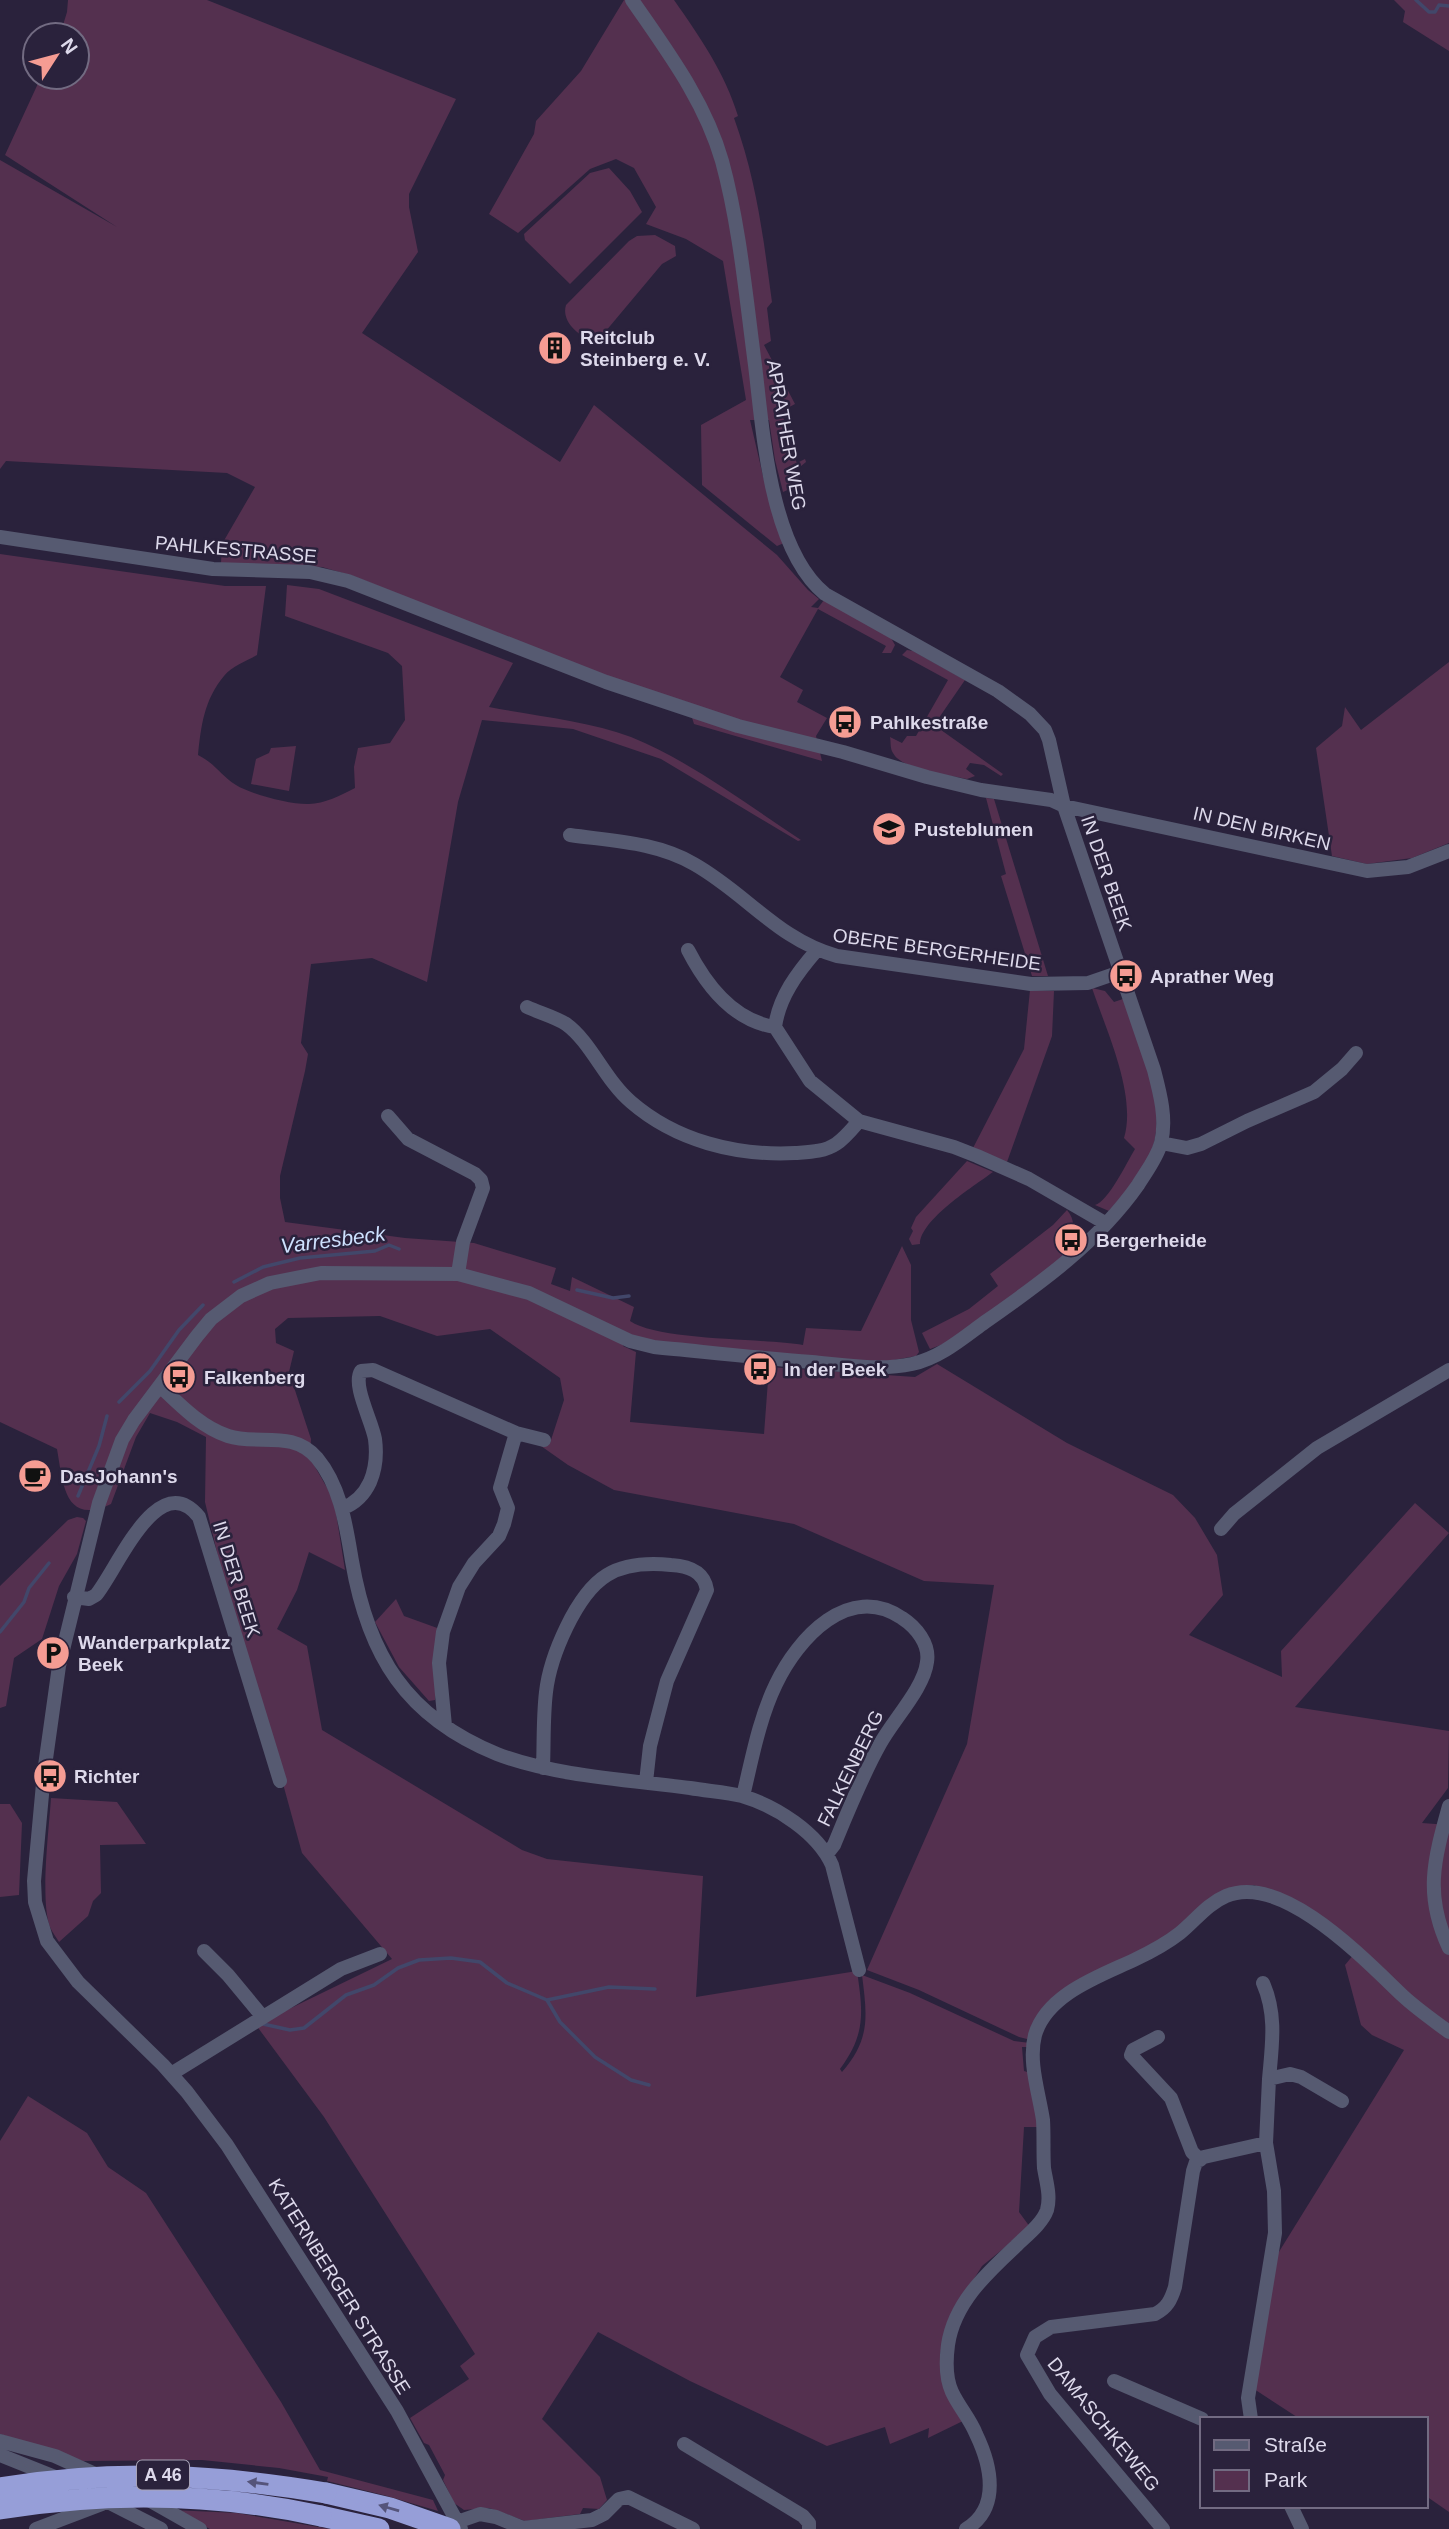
<svg xmlns="http://www.w3.org/2000/svg" width="1449" height="2529" font-family="Helvetica,sans-serif">
<style>
.green{fill:#54304f}
.lines{fill:none;stroke-linecap:round;stroke-linejoin:round}
.stream{stroke:#42476a;stroke-width:3.5}
.minor{stroke:#565a71;stroke-width:14}
.highway{stroke:#969ed8;stroke-width:21}
.highway-bridge{stroke:#969ed8;stroke-width:21}
.oneway{fill:#55547a}
.labels{text-anchor:middle;stroke-width:5;stroke-linejoin:round;paint-order:stroke}
.shield{fill:#2a223c;stroke:#a7a2b6;stroke-width:2}
.shield-label{font-size:18px;font-weight:bold;fill:#ddd9eb}
.poi-label{font-size:19px;font-weight:bold;fill:#ddd9eb;stroke:#2a223c;text-anchor:start}
.street-label{font-size:19px;fill:#ddd9eb;stroke:#2a223c}
.water-label{font-size:21px;font-style:italic;fill:#cee1fe;stroke:#2a223c}
</style>
<rect width="100%" height="100%" fill="#2a223c"/>
<!-- green -->
<path class="green" d="M68,0h139l249,99 -47,95v13l9,45 -56,81 198,129 34,-57 183,150 31,35 11,9 -8,8 7,1 6,-8 67,38 4,7 -4,8h-9l4,-7 -68,-37 -38,68 23,13 -6,12 30,16 -11,18 6,25 -128,-37 -7,-22 -71,-21 -263,-105 -31,-9 -101,-4 1,-19 33,-57 -28,-14 -221,-12 -6,8v-309l117,67 -112,-72 36,-78h36v-42h-17l7,-23z
M624,0h50c26,37 51,73 64,116l-4,2c23,64 29,118 38,184l-5,6 4,33 -7,4 31,59 -15,8 11,21 -7,4 13,26 8,-4 1,3 -11,9 6,13 -18,8 -8,-32 -6,-40h-19l13,56 21,67 -7,3 -75,-61 -1,-60 45,-25 -23,-139 -37,-22 -40,-15 10,-17 -22,-39 -18,-9 -26,10 -72,64 -29,-19 45,-80 2,-13 45,-50z
M1394,0h55v51l-46,-29 2,-11z
M609,168l21,23 12,21 -72,72 -45,-44 -1,-6 66,-61z
M655,235l20,11 1,10 -14,8 -62,74 -7,3c-15,-5 -32,-20 -27,-36l63,-64 8,-5z
M0,554l225,32h41l-9,69c-10,6 -25,11 -33,21 -20,24 -23,50 -26,79 18,9 22,20 38,30 14,9 56,20 73,19 15,0 32,-9 46,-16l-1,-21 4,-19 32,-5 15,-23 -3,-54 -14,-13 -103,-37 2,-31 32,4 194,74 -24,44c45,9 100,14 142,30 61,25 115,67 170,103l-3,1 -137,-82 -88,-30 -91,-9 -24,82 -31,180 -55,-24 -61,6 -10,79 7,11 -3,17 -25,105v22l5,24 120,16 69,5 82,25 -5,16 19,7 2,-14 62,30 -4,14c29,20 132,17 173,24l3,-17 55,3 41,-85 9,19v55l8,32 -3,4 -28,5h-32l-197,-17 -32,-10 -4,12 13,6 -6,70 134,12 5,-67 146,10 22,-13 130,79 106,52 22,23 22,37 6,40 -34,40 93,42 -1,-26 134,-148 34,30 -154,174 154,24 -1,57 -26,35 27,2v687l-23,-16v-77h-126l-46,-30 23,-134 127,-205 -32,-15 -11,-10 -16,-60 14,-17 -95,-58 -10,-5 -15,2 -62,43 -93,51 -53,59 -12,-3 -100,-47 -52,-20 100,-226 27,-159 -70,-4 -130,-57 -180,-34 -46,-25 -37,-26 19,4 14,-43 -4,-22 -70,-49 -53,7 -57,-20 -92,2 -13,11 1,14 18,8 -5,21 22,67 -1,19 24,42 11,70 -36,-18 -12,38 -20,39 30,17 15,84 200,120 25,9 156,17 -7,121 161,-26c6,41 9,63 -17,98l2,3c29,-33 25,-57 20,-97l48,18 104,48 16,2v4h-8l2,24 10,3 7,53h-17l-5,85 11,15 -48,39 -28,45 -14,43 6,33 19,33 -37,18 1,-10 -39,16 -5,-17 -58,19 -137,-65 -92,-49 -56,87 58,58 7,23 -8,9 -16,-1 -3,6 -55,7 -36,-13 -25,2 -10,-7 -11,-23 2,-5 -16,-30 -5,-2 -14,-25 59,-39 -9,-13 15,-12 -151,-237 -68,-92 136,-66 -90,-106 -36,-131 -30,-90 -31,-130 1,-65 -29,-15 -27,-9 -14,24 -25,67c-47,22 -48,-21 -54,-55l-57,-27z
M907,650l6,1 52,29 -31,45 69,49 -2,2 -17,-11 -14,-2 -4,6 9,7 -8,3c-18,-4 -65,-9 -74,-26 -3,-4 -2,-11 -3,-16l12,6 5,-7h9l32,-56 -46,-25z
M1449,662v181l-37,15 -45,6 -35,-8 -16,-108 26,-22 3,-19 16,23z
M296,746l-7,45 -38,-7 5,-25 13,-6 2,-5z
M986,798l8,1 54,177h-16l-31,-100 5,-2z
M1092,988l13,3 9,11 9,-3c18,49 49,109 25,161 -9,19 -25,35 -39,51l-14,-6c13,-3 32,-43 40,-56l-11,-11c13,-43 -18,-108 -32,-150z
M1030,990l24,1 -2,45 -45,126 -34,-14 51,-99z
M967,1161l26,11c-19,14 -73,48 -73,72l-8,1 -3,-6 4,-8 -2,-3 5,-11z
M1067,1210c10,12 6,22 -1,33l18,-14 1,9 -38,33 -101,72 -16,6 -8,-16 47,-24 29,-23 -8,-12 63,-49z
M77,1517l6,1 3,3 -9,33 -18,32 -17,53 -28,19 -8,48 -6,2v-122l68,-66z
M396,1599l8,17 36,13 -5,71 -6,1 -30,-34 -24,-45z
M51,1798l66,4 29,42 -46,1 1,48 -8,8 -5,15 -29,26c-3,-5 -7,-10 -9,-15 -10,-27 -1,-98 1,-129z
M0,1804h10l12,19 -3,72 -19,2z
M28,2096l59,37 21,34 38,26 135,209 39,68 113,30 5,11 -51,-15 -60,-15 1,-4 -49,-9 -77,-8 -119,1 -83,-27v-293z
M173,2510l64,3 93,16h-120z"/>
<g class="lines">
<!-- stream -->
<path class="stream" d="M1416,0l13,12h6l4,-7 10,1
M234,1282l29,-15 37,-9 75,-7 14,-6 10,4
M577,1290l36,8 16,-2
M119,1402l31,-31 29,-41 24,-25
M78,1496l21,-50 8,-30
M0,1632l24,-30 5,-14 20,-25
M547,2000l62,-13 46,2
M263,2024l27,6 14,-2 42,-33 28,-10 24,-17 21,-8 32,-2 29,4 27,21 40,17 13,22 35,35 36,23 18,5"/>
<!-- minor -->
<path class="minor" d="M0,537l213,32 97,3 38,9 258,101 132,44 105,26 84,25 54,13 70,10 13,6 303,65 41,-4 41,-16
M570,835c42,6 86,7 124,29 53,30 83,75 143,92l194,28 57,-1 32,-11
M688,950c18,35 46,71 87,77
M817,950c-20,23 -38,47 -42,77l35,54 49,40 95,26 23,9 52,23 76,44
M527,1007c13,6 28,10 39,17 25,18 39,56 65,78 45,39 105,54 164,51 14,-1 29,-1 41,-9 9,-6 16,-15 23,-23
M388,1116l20,23 67,35 6,6 2,8 -20,54 -5,32
M1161,1143l26,5 14,-4 46,-23 67,-29 28,-23 14,-16
M160,1386c20,19 41,41 68,50 31,10 64,-7 89,22 24,29 29,68 35,103 16,94 54,156 145,193 57,22 132,26 193,34 17,3 36,4 52,8 34,10 76,37 90,69l27,105
M343,1508c13,-5 21,-13 27,-26 6,-14 7,-28 5,-43 -3,-18 -23,-54 -14,-68l12,-1 143,63 28,7
M1221,1529l13,-15 83,-66 132,-78
M74,1597l15,2 7,-4c21,-25 62,-129 103,-78l81,264
M445,1726l-6,-63 4,-31 16,-45 15,-24 25,-27 5,-12 4,-16 -8,-20 16,-55
M543,1768c1,-26 0,-51 3,-76 4,-35 30,-98 61,-117 18,-11 44,-12 64,-10 17,1 33,6 36,25l-40,91 -17,65 -4,36
M743,1796c9,-37 16,-77 33,-112 22,-46 73,-102 126,-66 14,9 28,26 25,44 -3,26 -34,58 -47,82 -18,32 -32,67 -46,101l-7,9
M1449,1806c-15,54 -25,89 0,142
M204,1951l24,24 34,41
M1263,1983c14,32 9,62 6,96
M1158,2037l-25,13 -2,5 40,43 21,54 8,8
M171,2074l170,-105 39,-15
M1266,2143l3,-64 21,-5 11,3 41,24
M1114,2381l88,38
M0,2441l55,15 42,19
M684,2444l119,72 6,7v6
M0,2455l60,24
M147,2499l53,30
M104,2500l57,29
M1291,2506l11,23
M457,2522l23,-8 16,3 27,11 69,-8 12,-6 15,-15 9,-2 65,32
M36,2529l66,-25
M461,2529l-64,-118 -170,-266 -40,-53 -24,-27 -85,-83 -31,-41 -12,-39 -1,-21 10,-108 15,-107 40,-163 23,-63 12,-20 63,-84 14,-17 30,-23 29,-13 51,-10 137,1 71,19 101,48 24,6c52,5 105,11 158,15 32,3 68,9 100,2 28,-6 51,-26 73,-42 56,-39 113,-80 153,-137 8,-13 19,-27 23,-42 6,-24 -1,-50 -7,-73l-90,-264 -15,-66 -4,-10 -15,-16 -32,-23 -173,-97c-55,-45 -62,-162 -70,-229 -9,-67 -15,-138 -33,-204 -17,-60 -55,-110 -90,-161
M966,2529c35,-21 25,-64 10,-95 -6,-15 -17,-27 -24,-42 -6,-13 -6,-32 -4,-47 6,-42 39,-72 68,-99 10,-10 26,-22 31,-36 4,-14 -1,-29 -3,-42 -1,-16 0,-33 -1,-48 -4,-27 -15,-58 -8,-85 12,-41 65,-59 99,-75 17,-8 32,-16 46,-27 15,-12 27,-29 46,-37 56,-24 139,64 177,100 14,13 30,24 46,36
M1163,2529l-113,-135 -23,-39 8,-18 16,-10 104,-13c12,-6 16,-14 20,-27l18,-116 3,-9 8,-5 62,-14 8,48 1,42 -27,165 3,21"/>
<!-- highway -->
<path class="highway" d="M326,2493l64,15 60,21
M321,2516l58,13"/>
<!-- highway-bridge -->
<path class="highway-bridge" d="M0,2488c112,-19 214,-14 326,5
M0,2509c108,-18 215,-16 321,7"/>
</g>
<!-- one-way arrows -->
<defs><path id="oneway-solid" d="M-6-.8H1V-3.2L6.5 0L1 3.2V.8H-6Z" transform="scale(1.75)"/></defs>
<g class="oneway">
<use href="#oneway-solid" transform="translate(258 2483) rotate(-172)"/>
<use href="#oneway-solid" transform="translate(389 2508) rotate(-164)"/>
</g>
<!-- icons -->
<defs>
<g id="building-disc" transform="scale(1.75)"><circle r="9.5" fill="#f59c93" stroke="#2a223c"/><path d="M-4-6H4V6H1V3H-1V6H-4ZM-2.5-4.3h1.7v1.8h-1.7ZM.8-4.3h1.7v1.8H.8ZM-2.5-1h1.7V.8h-1.7ZM.8-1h1.7V.8H.8Z" fill="#111"/></g>
<g id="bus-disc" transform="scale(1.75)"><circle r="9.5" fill="#f59c93" stroke="#2a223c"/><path d="M-5-6H5V4H4V6H2V4H-2V6H-4V4H-5ZM-3.5-4V0h7V-4ZM-3.5 1.2v1.5H-2V1.2ZM2 1.2v1.5H3.5V1.2Z" fill="#111"/></g>
<g id="school-disc" transform="scale(1.75)"><circle r="9.5" fill="#f59c93" stroke="#2a223c"/><path d="M0-5L7-2L0 1L-7-2ZM-4 1L0 2.5L4 1V4Q0 6-4 4Z" fill="#111"/></g>
<g id="cafe-disc" transform="scale(1.75)"><circle r="9.5" fill="#f59c93" stroke="#2a223c"/><path d="M-5.5-4.5H6V0H3Q3 3.5 0 3.5H-2.5Q-5.5 3.5-5.5 0ZM3-3.2v2h1.7v-2ZM-6 4.5H4V6H-6Z" fill="#111"/></g>
<g id="parking-disc" transform="scale(1.75)"><circle r="9.5" fill="#f59c93" stroke="#2a223c"/><path d="M-3.5-5.5H1a3.5 3.5 0 0 1 0 7H-1V5.5H-3.5ZM-1-3.4V-.6H.8a1.4 1.4 0 0 0 0-2.8Z" fill="#111"/></g>
</defs>
<g fill-rule="evenodd">
<use href="#building-disc" x="555" y="348"/>
<use href="#bus-disc" x="845" y="722"/>
<use href="#school-disc" x="889" y="829"/>
<use href="#bus-disc" x="1126" y="976"/>
<use href="#bus-disc" x="1071" y="1240"/>
<use href="#bus-disc" x="760" y="1369"/>
<use href="#bus-disc" x="179" y="1377"/>
<use href="#cafe-disc" x="35" y="1476"/>
<use href="#parking-disc" x="53" y="1653"/>
<use href="#bus-disc" x="50" y="1776"/>
</g>
<g class="labels">
<!-- shield labels -->
<rect class="shield" x="137" y="2460.5" width="52" height="29" rx="5"/>
<g class="shield-label">
<text x="163" y="2481">A 46</text>
</g>
<!-- poi labels -->
<g class="poi-label">
<text x="580" y="344">Reitclub<tspan x="580" dy="22">Steinberg e. V.</tspan></text>
<text x="870" y="729">Pahlkestraße</text>
<text x="914" y="836">Pusteblumen</text>
<text x="1150" y="983">Aprather Weg</text>
<text x="1096" y="1247">Bergerheide</text>
<text x="784" y="1376">In der Beek</text>
<text x="204" y="1384">Falkenberg</text>
<text x="60" y="1483">DasJohann's</text>
<text x="78" y="1649">Wanderparkplatz<tspan x="78" dy="22">Beek</tspan></text>
<text x="74" y="1783">Richter</text>
</g>
<!-- street labels -->
<g class="street-label">
<text transform="translate(787 435) rotate(80)" y="7">APRATHER WEG</text>
<text transform="translate(236 549) rotate(5)" y="7">PAHLKESTRASSE</text>
<text transform="translate(1262 828) rotate(13)" y="7">IN DEN BIRKEN</text>
<text transform="translate(1107 873) rotate(71)" y="7">IN DER BEEK</text>
<text transform="translate(937 949) rotate(8)" y="7">OBERE BERGERHEIDE</text>
<text transform="translate(237 1579) rotate(73)" y="7">IN DER BEEK</text>
<text transform="translate(850 1768) rotate(-64)" y="7">FALKENBERG</text>
<text transform="translate(340 2286) rotate(58)" y="7">KATERNBERGER STRASSE</text>
<text transform="translate(1104 2424) rotate(51)" y="7">DAMASCHKEWEG</text>
</g>
<!-- water labels -->
<g class="water-label">
<text transform="translate(333 1240) rotate(-7)" y="7">Varresbeck</text>
</g>
</g>
<!-- legend -->
<rect x="1200" y="2417" width="228" height="91" fill="#2a223c" stroke="#726b82" stroke-width="2"/>
<rect x="1214" y="2440" width="35" height="10" fill="#565a71" stroke="#726b82" stroke-width="2"/>
<text x="1264" y="2452" font-size="21" fill="#ddd9eb">Straße</text>
<rect x="1214" y="2470" width="35" height="21" fill="#54304f" stroke="#726b82" stroke-width="2"/>
<text x="1264" y="2487" font-size="21" fill="#ddd9eb">Park</text>
<!-- north arrow -->
<g transform="translate(56 56) rotate(54)"><circle r="33" fill="#2a223c" stroke="#726b82" stroke-width="2"/>
<path d="M0-5L12 26L0 18L-12 26Z" fill="#f59c93"/>
<text y="-10" font-size="19" font-weight="bold" text-anchor="middle" fill="#ddd9eb">N</text>
</g>
</svg>
